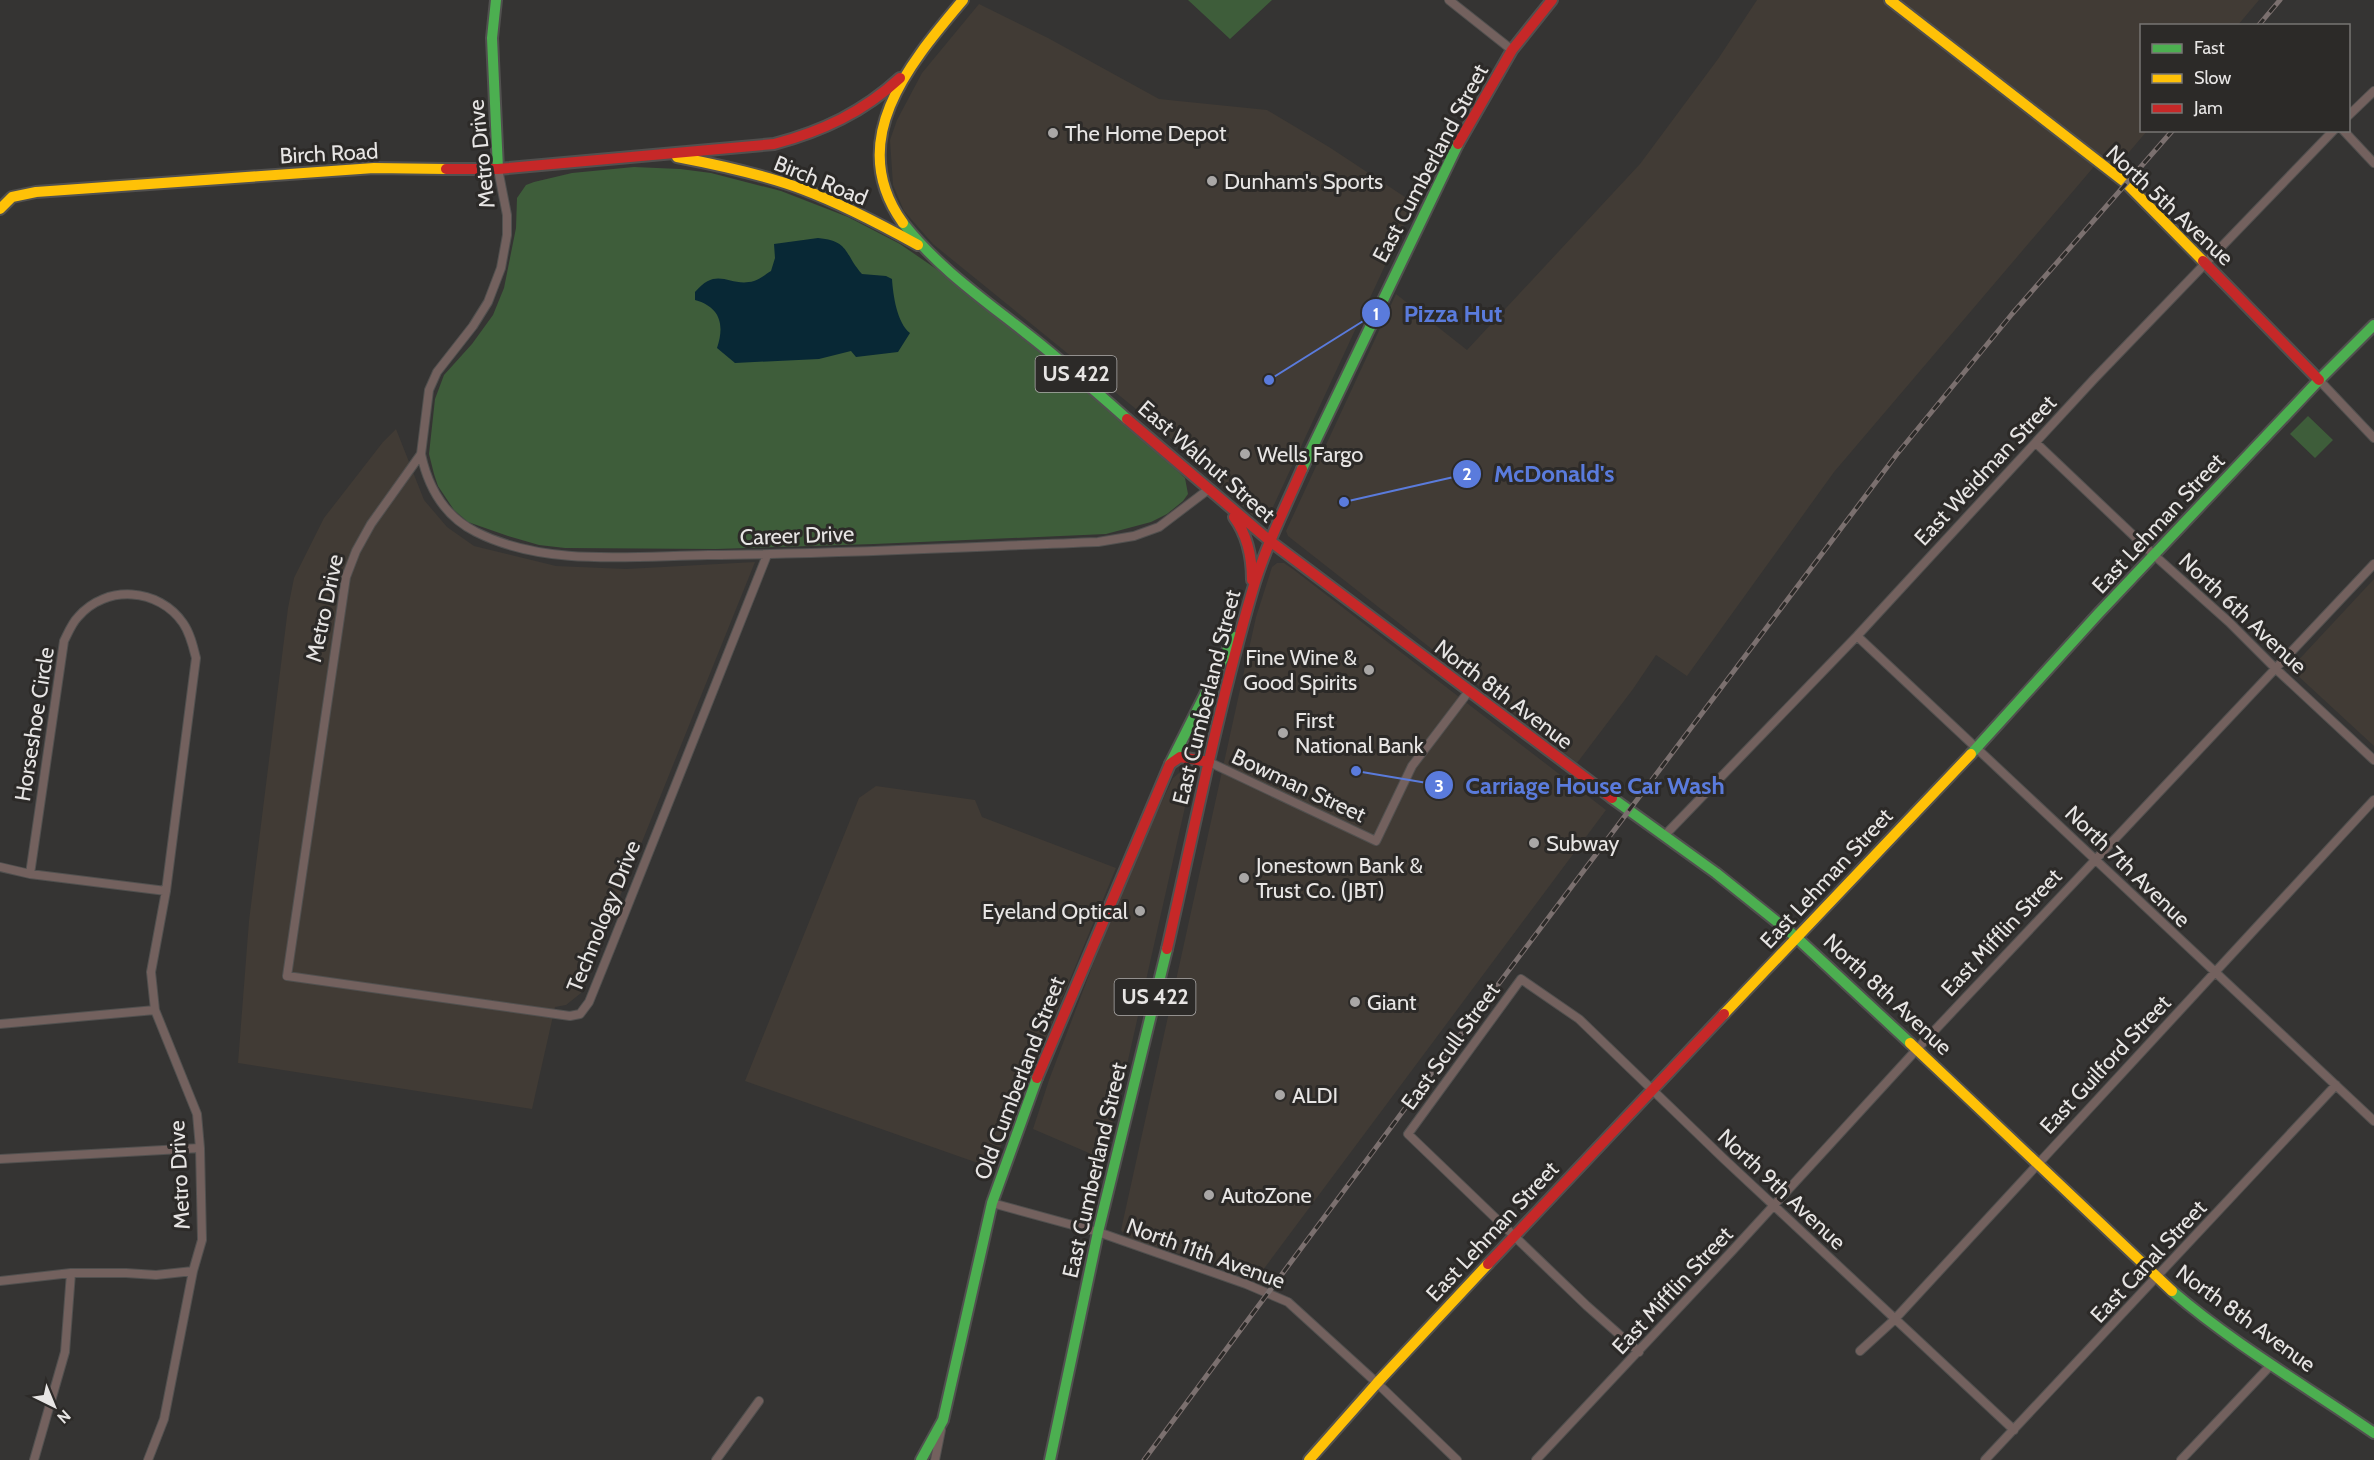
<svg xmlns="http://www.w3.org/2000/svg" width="2374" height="1460" font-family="Cabin,sans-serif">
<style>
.built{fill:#413b35}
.green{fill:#3e5d3a}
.water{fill:#082835}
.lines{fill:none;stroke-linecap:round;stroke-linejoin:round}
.street-casing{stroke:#51504f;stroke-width:10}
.fast-casing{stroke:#51504f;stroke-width:14}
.slow-casing{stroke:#51504f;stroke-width:14}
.jam-casing{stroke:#51504f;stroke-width:14}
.street{stroke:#73615e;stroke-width:8}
.fast{stroke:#4caf50;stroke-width:10}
.slow{stroke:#ffc107;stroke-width:10}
.jam{stroke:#c62828;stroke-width:10}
.rail-casing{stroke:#7b706f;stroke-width:5}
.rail{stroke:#2c2a28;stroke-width:3;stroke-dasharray:9;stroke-linecap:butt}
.poi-dot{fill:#a9a7a6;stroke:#2c2a28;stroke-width:2}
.labels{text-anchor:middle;stroke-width:6;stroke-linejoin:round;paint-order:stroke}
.shield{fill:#2c2a28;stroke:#afadac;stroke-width:1.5}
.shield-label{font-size:21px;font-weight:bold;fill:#e7e5e4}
.poi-label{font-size:22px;fill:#e7e5e4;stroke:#2c2a28;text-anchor:start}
.street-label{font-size:22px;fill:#e7e5e4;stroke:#2c2a28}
.leader{fill:none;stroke:#5a7bdc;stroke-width:2}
.callout-dot{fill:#5a7bdc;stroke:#2c2a28;stroke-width:2}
.mark-label{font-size:18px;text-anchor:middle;font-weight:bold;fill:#fff}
.callout-label{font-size:24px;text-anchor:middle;font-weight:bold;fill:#5a7bdc;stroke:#2c2a28;stroke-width:6;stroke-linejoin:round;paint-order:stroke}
</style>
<rect width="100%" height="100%" fill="#353433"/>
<!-- built -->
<path class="built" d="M1757,0h502l-21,25 -96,1v104l5,1 -28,33 -16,-8 -269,316 -147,204 -31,-21 -23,34 -56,74 -289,-227 -2,-5 110,-237 71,56 173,-186 78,-105z
M979,4l69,34 111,61 108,11 62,37 85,56 -141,304 -7,8 -6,3 -8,-3 -89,-84 -230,-187 -29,-33 -11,-26 -3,-45 7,-20 25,-47z
M396,429l28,71 23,27 27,19 82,20 70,3 129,-7 -174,431 -15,12 -11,2 -23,102 -294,-46 11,-142 39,-313 6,-30 30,-60 59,-76z
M1277,563h7l10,7 312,240 -349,468 -123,-38 -8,-3 -5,-7 135,-613 16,-50z
M2374,579v167l-78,-72 -4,-7z
M1179,773l13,3 -70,311 -19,72 -70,-30 16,-49 78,-205 46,-97z
M876,786l99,14 7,17 134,51 -124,300 -247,-87 114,-283z"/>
<!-- green -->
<path class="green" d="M1188,0h84l-42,39z
M634,167l46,2 31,4 70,18 67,26 52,27 48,33 193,159 44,42 3,16 -5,7 -16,13 -16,8 -45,12 -232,10 -158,5 -151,-1 -26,-3 -31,-9 -40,-14 -14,-12 -16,-24 -4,-12 -5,-20 6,-55 9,-24 28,-31 21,-29 11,-27 12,-60 1,-30 9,-13 8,-3 38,-9z
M2308,416l25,24 -18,18 -25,-24z"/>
<!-- water -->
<path class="water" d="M818,238c32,3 26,16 44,36l24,2 6,3c1,16 5,44 18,54l-12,19 -42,5 -5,-6 -32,8 -84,4 -18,-15c8,-24 3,-41 -22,-48v-8c23,-27 34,-4 59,-11 6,-2 12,-7 17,-10l4,-13 -1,-14z"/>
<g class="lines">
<!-- street casing -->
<g class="street-casing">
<path id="street" d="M1449,0l63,50
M2348,116l26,-25
M2343,130l31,33
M498,169l9,46v20l-6,33 -13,34 -15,24 -36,46 -8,18 -8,64 -50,70 -15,27 -10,26 -59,399 283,40 10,-2 9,-12 23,-57 155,-390
M2319,380l55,58
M2036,443l118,112 75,67 47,47 98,91
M421,454c7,33 23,62 55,78 69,35 156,24 232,23 130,-1 260,-8 390,-13l36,-6 25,-9 50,-38
M1857,636l517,485
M1209,762l167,79 36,-75 57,-75
M1665,835l192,-199 237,-257 240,-249
M0,867l30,7 136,17
M30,874l34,-233c4,-8 8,-18 14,-24 28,-33 81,-29 105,6 7,10 10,23 13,35l-30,233 -15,81 4,38 42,104 3,34 2,92 -9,31 -29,148 -16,41
M0,1024l155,-14
M0,1159l200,-11
M992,1203l106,29 148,52 42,18 89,81 80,77
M0,1281l71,-8h55l30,2 37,-4
M1860,1351l34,-31 480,-520
M1639,1352l-52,-46 -179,-172 113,-155 58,40 145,140 290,271
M34,1460l31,-108 6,-79
M716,1460l43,-59
M935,1460l6,-30
M1536,1460l196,-209 186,-203 456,-484
M1985,1460l351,-375
M2181,1460l89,-94"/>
</g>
<!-- fast casing -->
<g class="fast-casing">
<path id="fast" d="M496,0l-4,38 6,131
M903,223c34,44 80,76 123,110 35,27 68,57 101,86
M1302,469l156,-325
M1971,754l127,-140 221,-234 55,-55
M1170,764l64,-127
M1612,798l104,75 80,64 114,106
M2172,1291c64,55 134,95 202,142
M921,1460l22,-40 49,-217 45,-125
M1050,1460l48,-228 69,-283"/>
</g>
<!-- slow casing -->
<g class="slow-casing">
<path id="slow" d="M1890,0l236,183 77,78
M677,157c42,8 85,17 125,32 40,15 78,35 116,56
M0,209l12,-12 24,-5 338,-24 72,1
M903,223c-60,-83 8,-161 60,-223
M1724,1014l247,-260
M1910,1043l262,248
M1309,1460l68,-77 111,-119"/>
</g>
<!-- jam casing -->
<g class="jam-casing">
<path id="jam" d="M1458,144l54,-94 40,-50
M446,169h52l276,-25c49,-13 89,-32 126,-66
M2203,261l116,119
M1127,419l143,122
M1234,517c14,19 18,40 18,63
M1270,541l342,257
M1167,949c27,-119 51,-240 85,-357 12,-42 32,-82 50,-123
M1037,1078l133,-314 10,-7 29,5
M1488,1264l236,-250"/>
</g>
<!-- street -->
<use href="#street" class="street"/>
<!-- fast -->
<use href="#fast" class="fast"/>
<!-- slow -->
<use href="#slow" class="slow"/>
<!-- jam -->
<use href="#jam" class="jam"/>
<!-- rail casing -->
<g class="rail-casing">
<path id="rail" d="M2258,26l22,-26
M1144,1460l265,-357 488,-649 115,-140 161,-184"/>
</g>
<!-- rail -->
<use href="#rail" class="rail"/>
</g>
<!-- markers -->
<g class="poi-dot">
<circle cx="1053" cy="133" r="6"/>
<circle cx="1212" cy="181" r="6"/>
<circle cx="1245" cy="454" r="6"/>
<circle cx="1369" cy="670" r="6"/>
<circle cx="1283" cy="733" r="6"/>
<circle cx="1534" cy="843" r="6"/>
<circle cx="1244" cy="878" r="6"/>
<circle cx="1140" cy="911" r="6"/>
<circle cx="1355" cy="1002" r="6"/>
<circle cx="1280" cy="1095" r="6"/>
<circle cx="1209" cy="1195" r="6"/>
</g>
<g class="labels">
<!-- shield labels -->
<g class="shield">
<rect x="1035.5" y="356" width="81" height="36" rx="4.5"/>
<rect x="1114.5" y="979" width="81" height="36" rx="4.5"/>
</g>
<g class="shield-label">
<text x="1076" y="381">US 422</text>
<text x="1155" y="1004">US 422</text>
</g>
<!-- poi labels -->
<g class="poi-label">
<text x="1065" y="141">The Home Depot</text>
<text x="1224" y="189">Dunham's Sports</text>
<text x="1257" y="462">Wells Fargo</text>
<text x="1357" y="665" text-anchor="end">Fine Wine &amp;<tspan x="1357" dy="25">Good Spirits</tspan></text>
<text x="1295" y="728">First<tspan x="1295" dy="25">National Bank</tspan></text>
<text x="1546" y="851">Subway</text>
<text x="1256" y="873">Jonestown Bank &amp;<tspan x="1256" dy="25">Trust Co. (JBT)</tspan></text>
<text x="1128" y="919" text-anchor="end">Eyeland Optical</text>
<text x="1367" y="1010">Giant</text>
<text x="1292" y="1103">ALDI</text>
<text x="1221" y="1203">AutoZone</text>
</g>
<!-- street labels -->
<g class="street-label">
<text transform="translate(329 153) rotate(-3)" y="8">Birch Road</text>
<text transform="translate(481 154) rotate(-96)" y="8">Metro Drive</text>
<text transform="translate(1430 163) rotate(-62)" y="8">East Cumberland Street</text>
<text transform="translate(821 180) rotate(22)" y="8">Birch Road</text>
<text transform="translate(2170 205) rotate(43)" y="8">North 5th Avenue</text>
<text transform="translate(1207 461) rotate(41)" y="8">East Walnut Street</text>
<text transform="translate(1985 470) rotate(-47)" y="8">East Weidman Street</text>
<text transform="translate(2158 523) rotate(-47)" y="8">East Lehman Street</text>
<text transform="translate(797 535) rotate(-2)" y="8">Career Drive</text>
<text transform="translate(324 608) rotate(-78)" y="8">Metro Drive</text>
<text transform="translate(2243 613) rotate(43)" y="8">North 6th Avenue</text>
<text transform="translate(1504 694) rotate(37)" y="8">North 8th Avenue</text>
<text transform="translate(1206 697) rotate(-76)" y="8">East Cumberland Street</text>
<text transform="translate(34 724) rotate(-81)" y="8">Horseshoe Circle</text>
<text transform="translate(1299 785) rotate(25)" y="8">Bowman Street</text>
<text transform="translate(2128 866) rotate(44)" y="8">North 7th Avenue</text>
<text transform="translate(1826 878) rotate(-47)" y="8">East Lehman Street</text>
<text transform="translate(603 916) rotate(-68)" y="8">Technology Drive</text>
<text transform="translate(2001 932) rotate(-47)" y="8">East Mifflin Street</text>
<text transform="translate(1888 994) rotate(43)" y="8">North 8th Avenue</text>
<text transform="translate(1450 1046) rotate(-54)" y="8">East Scull Street</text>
<text transform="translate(2105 1064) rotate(-47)" y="8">East Guilford Street</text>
<text transform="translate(1019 1078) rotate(-69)" y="8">Old Cumberland Street</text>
<text transform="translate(1094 1170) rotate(-77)" y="8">East Cumberland Street</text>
<text transform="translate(179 1175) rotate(-93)" y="8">Metro Drive</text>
<text transform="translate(1782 1189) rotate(43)" y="8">North 9th Avenue</text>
<text transform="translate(1492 1231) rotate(-47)" y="8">East Lehman Street</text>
<text transform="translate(1206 1253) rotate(20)" y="8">North 11th Avenue</text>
<text transform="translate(2148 1261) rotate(-47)" y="8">East Canal Street</text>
<text transform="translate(1672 1290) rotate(-47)" y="8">East Mifflin Street</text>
<text transform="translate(2246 1318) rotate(36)" y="8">North 8th Avenue</text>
</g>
</g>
<!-- callouts -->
<path class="leader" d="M1269 380L1376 313M1344 502L1467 474M1356 771L1439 785"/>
<g class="callout-dot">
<circle cx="1269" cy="380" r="6"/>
<circle cx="1344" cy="502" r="6"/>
<circle cx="1356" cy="771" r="6"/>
<circle cx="1376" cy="313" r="15"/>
<circle cx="1467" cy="474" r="15"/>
<circle cx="1439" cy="785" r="15"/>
</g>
<g class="mark-label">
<text x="1376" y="320">1</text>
<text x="1467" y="480">2</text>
<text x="1439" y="792">3</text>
</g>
<g class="callout-label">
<text x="1453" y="322">Pizza Hut</text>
<text x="1554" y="482">McDonald's</text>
<text x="1595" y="794">Carriage House Car Wash</text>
</g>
<!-- legend -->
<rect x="2140" y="24" width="210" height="108" fill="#2c2a28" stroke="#777573" stroke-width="1.5"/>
<rect x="2152" y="44" width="30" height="9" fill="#4caf50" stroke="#777573" stroke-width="1.5"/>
<text x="2194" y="54" font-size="18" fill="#e7e5e4">Fast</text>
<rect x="2152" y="74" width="30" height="9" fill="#ffc107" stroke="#777573" stroke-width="1.5"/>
<text x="2194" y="84" font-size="18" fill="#e7e5e4">Slow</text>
<rect x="2152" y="104" width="30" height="9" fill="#c62828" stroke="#777573" stroke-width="1.5"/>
<text x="2194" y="114" font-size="18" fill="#e7e5e4">Jam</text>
<!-- north arrow -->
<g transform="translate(54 1406) rotate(137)" stroke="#2c2a28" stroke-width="4.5" paint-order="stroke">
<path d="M0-4.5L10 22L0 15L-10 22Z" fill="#e7e5e4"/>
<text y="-9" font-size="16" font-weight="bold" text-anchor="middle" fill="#e7e5e4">N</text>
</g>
</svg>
